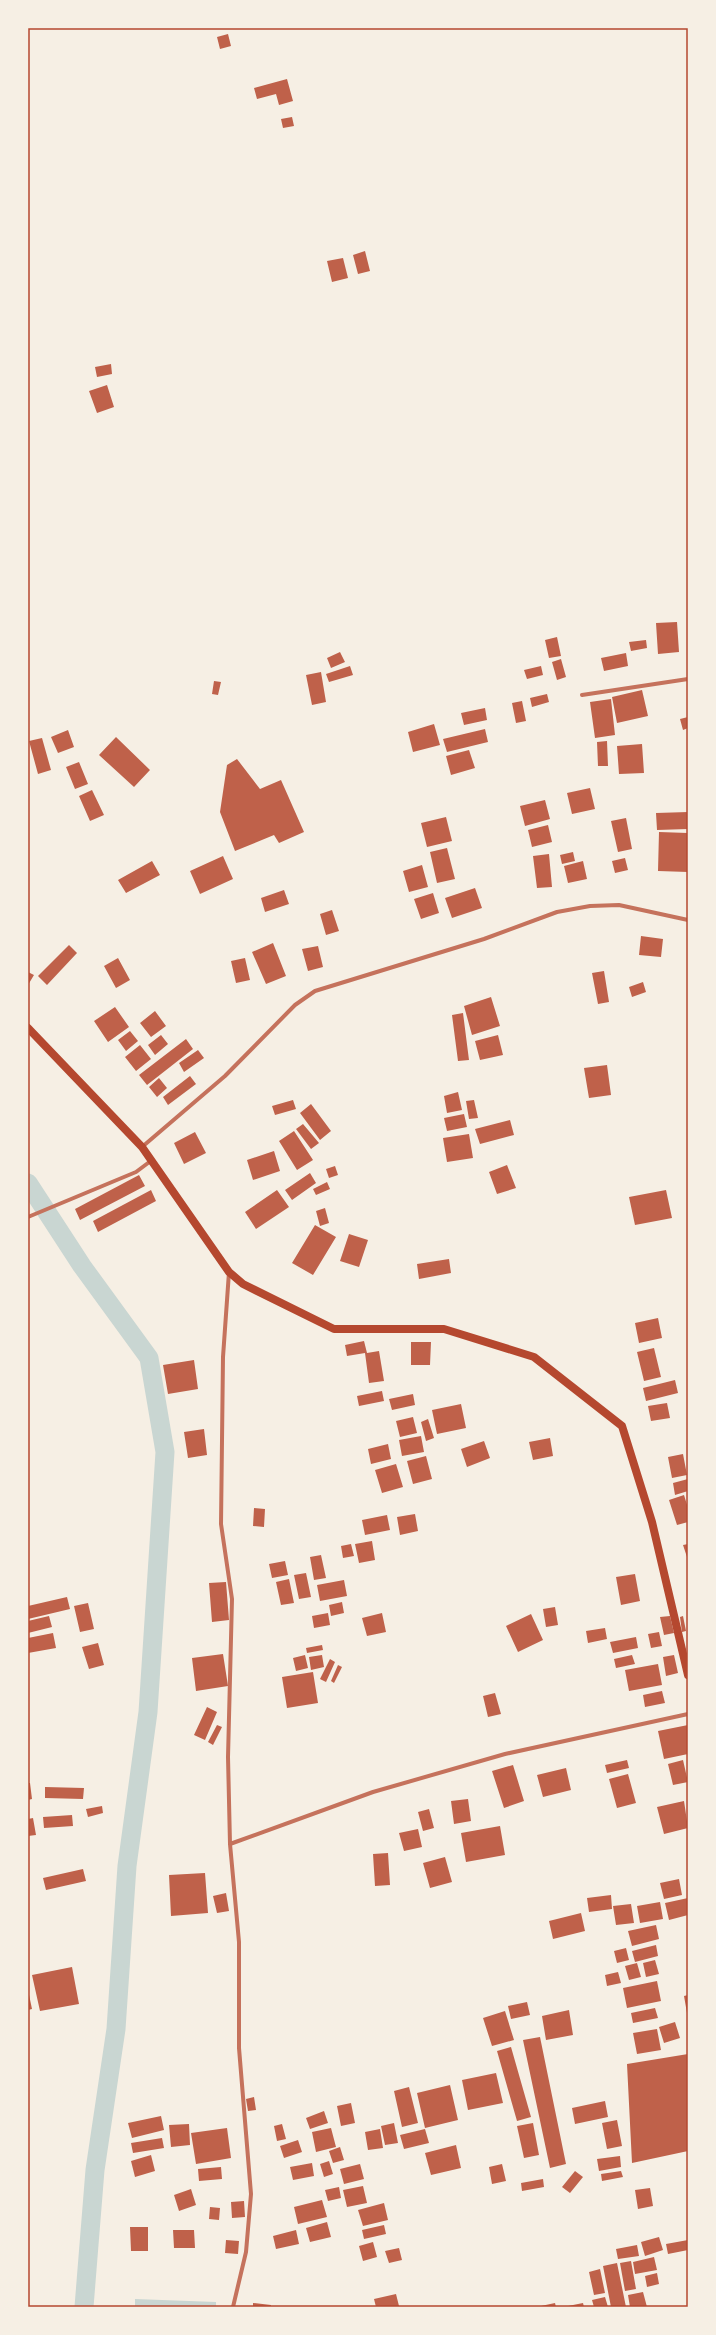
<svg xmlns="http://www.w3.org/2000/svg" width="716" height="2335" font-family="'Varela Round',sans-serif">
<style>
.water{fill:#c9d6d2}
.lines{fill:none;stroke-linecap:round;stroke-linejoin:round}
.canal{stroke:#c9d6d2;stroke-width:19}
.building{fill:#bf614a}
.minor{stroke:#c5725c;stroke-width:4}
.secondary{stroke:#b5482f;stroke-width:8}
.neatline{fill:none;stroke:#b5482f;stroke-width:1.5}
</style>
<rect width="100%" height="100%" fill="#f6efe4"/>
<!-- water -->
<path class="water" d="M135,2299l81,3v5h-81z"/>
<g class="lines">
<!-- canal -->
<path class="canal" d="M28,1183l54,83 67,92 16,94 -17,260 -21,154 -11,163 -21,141 -11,137"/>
</g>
<!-- building -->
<path class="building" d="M228,34l3,12 -11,3 -3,-12z
M287,79l6,22 -14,4 -3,-11 -19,5 -3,-11z
M292,117l2,9 -11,2 -2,-9z
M365,251l5,20 -12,3 -5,-19z
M343,258l5,20 -16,4 -5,-21z
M111,364l1,10 -15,3 -2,-10z
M107,385l7,22 -17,6 -8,-22z
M677,622l2,30 -21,2 -2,-31z
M557,637l4,19 -12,2 -4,-18z
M646,640l1,8 -16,3 -2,-9z
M340,652l5,10 -14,6 -4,-10z
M626,653l2,13 -24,5 -3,-13z
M561,659l5,18 -9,3 -5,-18z
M350,666l3,9 -24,7 -3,-8z
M541,666l2,9 -16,4 -3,-9z
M321,672l5,30 -14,3 -6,-30z
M214,681l7,1 -3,13 -6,-1z
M642,690l6,26 -31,7 -5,-26z
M547,694l2,8 -17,5 -2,-9z
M611,699l4,36 -20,3 -5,-36z
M522,701l4,20 -10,2 -4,-20z
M485,708l2,12 -23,5 -3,-12z
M688,717v11l-5,2 -3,-11z
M434,724l6,21 -27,7 -5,-20z
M485,729l3,13 -41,10 -4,-13z
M68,730l6,17 -16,6 -7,-16z
M116,737l34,33 -16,17 -35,-32z
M42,738l9,32 -13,4 -9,-33z
M607,741l1,25h-10l-1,-24z
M642,744l2,29 -25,1 -2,-28z
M469,750l6,18 -24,7 -5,-19z
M237,759l23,30 21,-9 23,52 -25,11 -5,-8 -39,16 -15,-39 7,-47z
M79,762l9,22 -13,5 -9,-22z
M590,788l5,21 -23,5 -5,-21z
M92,790l12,25 -14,6 -11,-25z
M545,800l5,19 -25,7 -5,-20z
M688,812v17l-31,1 -1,-17z
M446,817l6,24 -25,6 -6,-24z
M626,818l6,31 -14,3 -7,-31z
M548,825l4,17 -20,5 -4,-17z
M659,832l29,1v39l-30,-1z
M447,848l8,31 -18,4 -7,-31z
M573,852l2,9 -13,3 -2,-9z
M549,854l3,33 -15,1 -4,-32z
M223,856l10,23 -33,15 -10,-23z
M625,858l3,12 -13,3 -3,-12z
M152,861l8,14 -34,18 -8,-13z
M583,861l4,18 -19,4 -4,-17z
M422,865l6,22 -19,5 -6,-21z
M475,888l7,20 -30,10 -7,-20z
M284,890l5,14 -24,8 -4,-14z
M433,893l6,20 -18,6 -7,-20z
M332,910l7,21 -13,4 -6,-21z
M641,936l22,3 -2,18 -22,-2z
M273,943l13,33 -20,8 -14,-32z
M69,945l8,8 -30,32 -9,-9z
M318,946l5,21 -15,4 -6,-22z
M118,958l12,22 -14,8 -12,-22z
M245,958l5,22 -14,3 -5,-22z
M604,971l5,31 -11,2 -6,-31z
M28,972l6,3 -6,10z
M643,982l3,10 -14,5 -3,-10z
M491,997l9,29 -28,9 -8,-29z
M115,1007l14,20 -21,15 -14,-21z
M155,1011l11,15 -15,11 -11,-14z
M463,1013l6,47 -11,1 -6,-46z
M130,1031l8,10 -12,10 -8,-11z
M161,1035l7,9 -13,11 -7,-10z
M498,1035l5,20 -23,5 -5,-19z
M186,1039l7,10 -46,36 -8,-10z
M140,1045l11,14 -15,12 -11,-14z
M198,1050l6,8 -20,14 -5,-9z
M607,1065l4,30 -22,3 -5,-30z
M190,1076l6,8 -28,21 -5,-8z
M159,1078l8,10 -10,9 -8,-10z
M458,1092l4,18 -15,3 -3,-17z
M293,1100l3,9 -21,6 -3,-9z
M474,1100l4,18 -9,1 -3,-18z
M311,1104l20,27 -11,9 -20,-27z
M464,1114l3,13 -20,4 -3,-13z
M510,1120l4,15 -34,9 -5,-15z
M303,1124l16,19 -8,6 -15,-20z
M294,1131l19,29 -16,10 -18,-29z
M195,1132l11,21 -22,11 -10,-21z
M469,1134l4,24 -26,4 -4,-24z
M274,1151l6,20 -27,9 -6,-20z
M507,1165l9,23 -19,6 -8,-22z
M335,1166l3,9 -9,3 -3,-9z
M310,1173l6,10 -24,17 -7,-10z
M139,1175l6,11 -65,34 -5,-11z
M327,1182l3,7 -14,6 -3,-6z
M151,1190l5,11 -58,31 -5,-11z
M277,1190l12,17 -33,22 -11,-17z
M666,1190l6,28 -37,7 -6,-28z
M325,1208l4,15 -9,3 -4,-15z
M315,1225l21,12 -23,38 -21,-12z
M349,1234l19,6 -9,27 -19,-6z
M449,1259l2,14 -32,6 -2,-15z
M658,1318l4,20 -23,5 -4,-20z
M364,1341l3,12 12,-2 5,30 -15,2 -4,-30 -18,3 -2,-11z
M411,1342h20l-1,23h-19z
M654,1348l7,29 -17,4 -7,-29z
M194,1360l4,29 -30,5 -5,-29z
M675,1380l3,13 -32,8 -3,-13z
M382,1391l2,10 -25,5 -2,-10z
M413,1394l2,11 -23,5 -3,-11z
M667,1403l3,15 -19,3 -3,-15z
M461,1404l5,24 -29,6 -5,-24z
M413,1417l4,16 -17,4 -4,-16z
M428,1419l6,19 -8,3 -5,-19z
M204,1429l3,26 -19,3 -4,-26z
M421,1436l3,16 -22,4 -3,-16z
M550,1438l3,18 -20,4 -4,-18z
M484,1441l6,17 -23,9 -6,-18z
M388,1444l3,15 -20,5 -3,-15z
M683,1454l4,21 -15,3 -4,-21z
M426,1456l6,23 -19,5 -6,-23z
M396,1464l7,23 -21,6 -7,-23z
M688,1479v12l-13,4 -2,-12z
M684,1495l4,13v14l-11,3 -8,-25z
M254,1508l11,1 -1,18 -11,-1z
M415,1514l3,17 -18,4 -3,-18z
M387,1515l3,15 -25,5 -3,-15z
M372,1541l3,19 -16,3 -4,-19z
M351,1544l3,12 -11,2 -2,-12z
M688,1544v16l-5,-15z
M321,1555l5,23 -12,2 -4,-23z
M285,1561l3,14 -16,3 -3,-14z
M306,1573l5,24 -12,2 -5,-24z
M635,1574l5,27 -19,4 -5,-28z
M289,1579l5,24 -13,2 -5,-23z
M344,1580l3,16 -27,5 -3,-16z
M226,1582l3,38 -17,2 -3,-39z
M67,1597l3,12 -42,10v-13z
M342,1602l2,11 -13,3 -2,-11z
M88,1603l6,26 -14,3 -6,-26z
M555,1607l3,18 -12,2 -3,-18z
M328,1613l2,12 -16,3 -2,-12z
M382,1613l4,19 -19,4 -5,-18z
M531,1614l12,26 -25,12 -12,-26z
M49,1616l3,11 -24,6v-12z
M670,1616l4,17 -10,2 -4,-18z
M683,1616l3,15 -4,1 -2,-15z
M605,1628l2,11 -19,4 -2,-12z
M659,1632l3,14 -11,2 -3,-14z
M53,1633l3,15 -28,5v-15z
M636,1637l2,11 -25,5 -3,-11z
M98,1643l6,22 -15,4 -7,-22z
M322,1645l1,5 -16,3 -1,-5z
M223,1654l5,32 -32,5 -4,-33z
M305,1655l3,13 -12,3 -3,-13z
M322,1655l2,12 -13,3 -2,-13z
M632,1655l3,9 -19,4 -2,-9z
M674,1655l4,18 -12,3 -3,-19z
M330,1659l5,3 -9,20 -6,-3z
M658,1664l4,21 -33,6 -4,-21z
M338,1665l4,2 -8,16 -3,-2z
M313,1672l5,31 -31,5 -5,-31z
M662,1691l3,12 -20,4 -2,-12z
M495,1693l6,21 -13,3 -5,-21z
M207,1707l10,5 -12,28 -11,-5z
M217,1725l5,2 -9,18 -5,-3z
M688,1725v29l-24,5 -6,-28z
M627,1760l2,8 -22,5 -2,-8z
M683,1760l5,22 -15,3 -5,-21z
M513,1765l11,36 -20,7 -12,-37z
M566,1768l5,22 -28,7 -6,-22z
M628,1774l8,29 -19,5 -8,-29z
M28,1783h2l2,16 -4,1z
M45,1787l39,1 -1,11 -38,-1z
M468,1799l3,22 -17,3 -3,-23z
M684,1801l4,27 -24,6 -7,-27z
M102,1806l1,7 -15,4 -2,-8z
M429,1809l5,19 -11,3 -5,-19z
M72,1815l1,11 -29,2 -1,-11z
M33,1818l3,17 -8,1v-17z
M500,1826l5,29 -39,7 -5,-29z
M418,1829l4,18 -18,4 -5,-18z
M388,1853l2,32 -15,1 -2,-32z
M445,1857l7,25 -22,6 -7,-25z
M83,1869l3,12 -40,9 -3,-12z
M205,1873l3,40 -37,3 -2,-41z
M679,1879l3,16 -18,4 -4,-16z
M226,1893l3,18 -12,2 -4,-17z
M611,1895l1,14 -23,3 -2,-14z
M688,1898v17l-19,5 -4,-17z
M660,1902l3,17 -23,4 -3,-17z
M631,1904l3,19 -18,2 -3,-19z
M581,1913l4,18 -32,8 -4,-18z
M656,1925l3,14 -27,7 -4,-15z
M656,1945l2,11 -23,6 -3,-11z
M626,1948l3,12 -12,3 -3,-12z
M655,1960l4,14 -13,3 -3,-14z
M637,1963l4,14 -12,3 -4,-14z
M72,1967l7,37 -39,7 -8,-36z
M618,1972l3,11 -14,3 -2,-11z
M657,1981l4,20 -34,7 -4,-20z
M28,1990l4,19 -4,1z
M688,1995v18h-1l-3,-17z
M527,2002l3,13 -19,4 -3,-13z
M655,2008l3,10 -25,5 -2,-10z
M569,2010l4,25 -27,5 -4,-24z
M505,2011l9,29 -22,6 -9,-28z
M675,2022l5,16 -16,5 -5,-16z
M657,2029l4,21 -24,4 -4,-21z
M540,2037l26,127 -16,4 -27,-128z
M511,2047l20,70 -14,4 -20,-70z
M688,2054v97l-56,12 -5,-99z
M496,2073l7,30 -35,7 -6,-30z
M450,2085l8,35 -33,8 -8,-35z
M409,2087l9,36 -16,4 -8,-36z
M254,2097l2,13 -8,1 -2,-12z
M605,2101l3,16 -33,7 -3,-16z
M351,2103l4,20 -14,3 -4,-20z
M324,2111l4,12 -18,6 -4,-11z
M161,2116l3,14 -32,8 -4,-15z
M617,2120l5,26 -15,3 -5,-26z
M394,2123l4,20 -13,2 -4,-19z
M533,2123l6,32 -15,3 -7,-32z
M189,2124l1,21 -19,2 -2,-22z
M282,2124l4,15 -9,2 -3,-15z
M227,2128l4,30 -35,6 -5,-31z
M331,2128l5,19 -20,5 -4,-20z
M380,2129l3,19 -15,2 -3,-18z
M425,2129l4,14 -25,6 -4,-14z
M162,2138l2,10 -31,5 -2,-10z
M298,2140l4,12 -18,6 -4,-12z
M456,2145l5,23 -30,7 -6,-22z
M340,2147l4,13 -11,3 -4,-12z
M151,2155l4,16 -20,6 -4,-16z
M620,2156l1,11 -22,4 -2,-12z
M329,2161l4,13 -9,3 -4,-13z
M312,2163l2,13 -21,4 -3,-13z
M360,2164l4,15 -20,5 -4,-15z
M502,2164l4,17 -14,3 -3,-17z
M221,2167l1,12 -23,2 -1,-12z
M575,2171l8,6 -13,16 -8,-6z
M621,2171l2,6 -21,4 -1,-7z
M543,2179l1,8 -22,4 -1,-8z
M363,2186l4,17 -20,4 -4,-17z
M339,2187l2,11 -13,3 -3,-11z
M650,2188l3,18 -15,3 -3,-19z
M191,2189l5,16 -17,6 -5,-16z
M322,2200l5,17 -29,7 -4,-17z
M244,2201l1,16 -13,1 -1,-16z
M384,2203l4,17 -25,6 -5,-16z
M210,2207l10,1 -1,12 -10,-1z
M327,2222l4,15 -21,5 -4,-14z
M384,2225l2,9 -22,5 -2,-9z
M130,2227h18v24h-17z
M173,2230h21l1,18h-21z
M296,2230l3,14 -23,5 -3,-13z
M659,2237l4,13 -18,6 -4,-14z
M226,2240l13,1 -1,13 -13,-1z
M688,2240v10l-20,4 -2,-10z
M373,2242l4,15 -14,4 -4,-15z
M637,2245l2,11 -21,3 -2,-10z
M399,2248l3,12 -13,3 -4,-12z
M654,2257l3,13 -22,4 -2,-12z
M631,2261l5,28 -11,2 -5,-28z
M617,2263l9,44h-15l-8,-41z
M600,2269l5,24 -11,2 -5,-23z
M657,2273l2,11 -12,3 -2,-11z
M643,2292l4,15h-17l-2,-12z
M396,2294l3,12 -23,1 -2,-8z
M605,2297l3,10h-14l-2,-7z
M253,2303l18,2v2h-18z
M555,2303l1,4h-15v-1z
M583,2303l1,4h-16v-1z"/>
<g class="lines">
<!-- minor -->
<path class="minor" d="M582,695l106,-16
M142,1147l83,-71 70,-71 20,-14 169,-52 73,-27 33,-6 29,-1 69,15
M28,1217l108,-45 16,-12
M229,1272l-6,85 -2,167 11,75 -4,158 2,87 9,98v106l12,146 -5,58 -13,55
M230,1844l143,-52 132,-38 183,-40"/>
<!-- secondary -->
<path class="secondary" d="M28,1028l114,119 87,125 14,12 91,45h110l90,28 88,69 30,96 36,153"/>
</g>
<!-- border -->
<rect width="716" height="2335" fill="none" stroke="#f6efe4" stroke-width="58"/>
<rect x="29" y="29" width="658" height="2277" class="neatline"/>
</svg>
